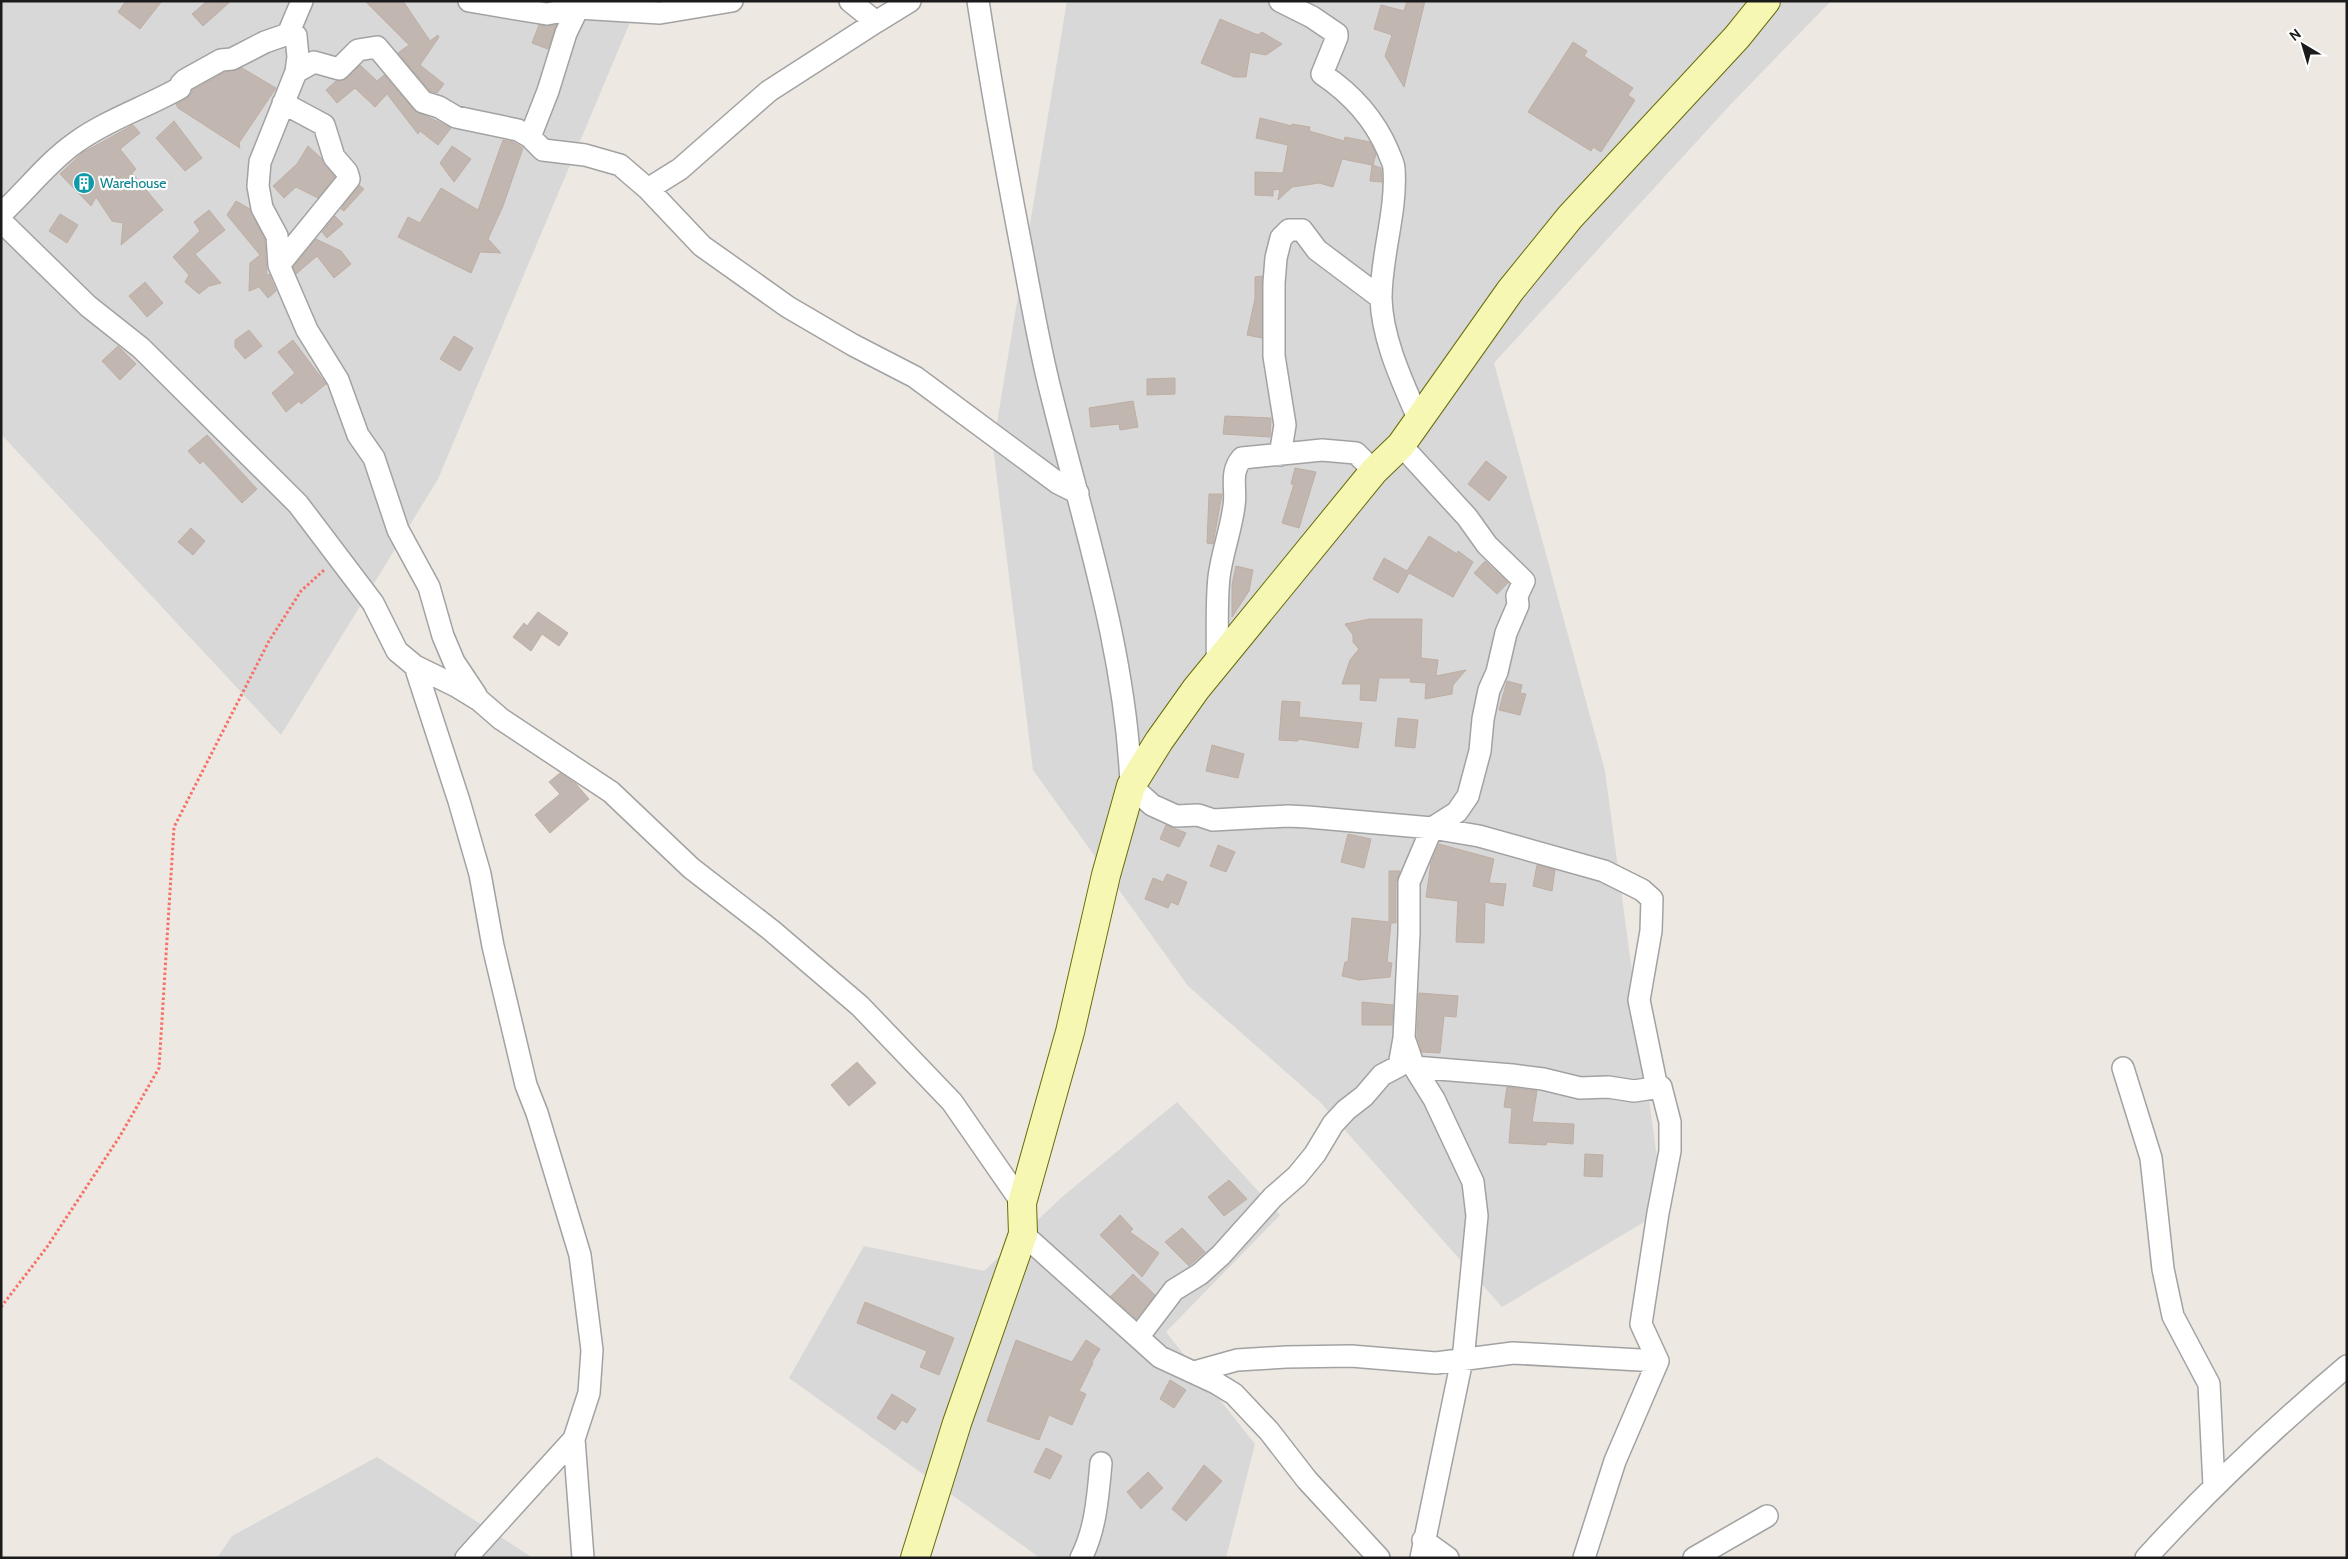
<svg xmlns="http://www.w3.org/2000/svg" width="2348" height="1559" font-family="Cabin,sans-serif">
<style>
.residential{fill:#d9d8d8}
.building{fill:#c1b7b0;stroke:#beaea3}
.lines{fill:none;stroke-linecap:round;stroke-linejoin:round}
.street-casing{stroke:#a2a2a2;stroke-width:24}
.secondary-casing{stroke:#676d07;stroke-width:30}
.path{stroke:#f67068;stroke-width:3;stroke-dasharray:2.5 2.5;stroke-linecap:butt}
.street{stroke:#fff;stroke-width:21}
.secondary{stroke:#f7f7b4;stroke-width:28}
.labels{text-anchor:middle;stroke-width:4.5;stroke-linejoin:round;paint-order:stroke}
.culture-label{font-size:14px;fill:#0d838f;stroke:#fff;text-anchor:start}
</style>
<rect width="100%" height="100%" fill="#ede8e1"/>
<!-- residential -->
<path class="residential" d="M1,1h638l-201,478 -157,256 -280,-301z
M1067,1h764l-99,102 -238,260 111,408 59,439 -162,97 -182,-205 -132,-116 -155,-216 -40,-323z
M1177,1102l103,113 -114,117 89,112 -29,114h-186l-251,-180 75,-132 120,25 78,-74z
M377,1457l156,101h-316l15,-22z"/>
<!-- building -->
<path class="building" d="M126,1h36l-22,28 -22,-17z
M207,1h24l-28,25 -11,-12z
M365,1h38l27,40 8,-6 1,2 -19,28 24,19 -7,9 -7,-2 -32,-38 11,-8z
M1407,1h18l-21,86 -19,-31 7,-21 -18,-6 7,-24 23,6z
M1220,19l38,16 4,-3 20,12 -16,11 -16,-3 -4,25h-12l-33,-14z
M539,25h17l-8,24 -16,-6z
M1573,42l14,9 -3,5 49,32 -5,7 7,5 -34,52 -8,-5 -2,4 -63,-39z
M360,65l17,16 7,-6 30,35 37,18 -13,17 -18,-14 -2,3 -31,-40 -12,13 -20,-19 -18,15 -11,-13 10,-9 11,-3z
M242,68l34,20 -37,55 1,5 -62,-40 -2,-4 14,-8 3,-6 32,-18z
M1260,118l32,8v-2l18,3 -1,4 35,10 1,-4 25,5 6,12 -3,11 8,3 1,14 -12,-1 2,-16 -30,-6 -9,28 -14,-4 -27,4 -14,13 2,-11 -7,1v6l-18,-1v-23l28,1 5,-28 -32,-7z
M174,121l28,37 -17,13 -29,-33z
M133,125l7,8 -20,16 16,20 -4,4 31,37 -42,35 2,-22 -11,-2 -16,-24 -5,9 -31,-32 22,-21z
M503,140l10,2 10,6 -20,58 -15,33 13,14 -21,-1 -9,21 -73,-36 10,-20 12,6 21,-35 37,22z
M308,146l14,13 13,18 -17,21 -22,-11 -12,11 -11,-12 24,-22z
M452,146l19,13 -17,23 -14,-19z
M359,185l5,4 -20,22 -3,-2z
M236,201l14,8 15,31 2,36 2,-2 7,17 -8,7 -9,-11 -10,4 1,-28 10,-8 -33,-40z
M209,210l16,20 -30,24 26,29 -12,3 -10,8 -14,-12 4,-7 -16,-18 27,-26 -6,-9z
M60,214l18,11 -11,18 -18,-12z
M335,216l8,8 -16,14 -5,-6z
M316,239l25,12 10,13 -17,14 -17,-22 -21,18 -3,-7z
M1262,276v62l-15,-3 8,-36v-22z
M145,282l18,21 -16,14 -18,-21z
M249,330l13,16 -17,13 -10,-12v-7z
M454,336l19,12 -13,23 -20,-12z
M293,340l33,44 -25,20 -2,-3 -13,11 -14,-19 23,-20 -17,-21z
M118,346l18,18 -16,16 -18,-19z
M1175,378v16l-28,1v-16z
M1133,401l5,26 -18,3 -1,-6 -28,3 -2,-19z
M1225,416l46,2 -1,19 -47,-3z
M207,435l50,54 -15,14 -39,-42 -3,3 -12,-13z
M1486,461l21,16 -18,24 -21,-17z
M1295,468l21,4 -17,56 -17,-5 12,-39h-3z
M1209,494h13l-9,50 -6,-1z
M191,528l14,13 -12,14 -15,-13z
M1429,536l28,18 1,-3 15,11 -20,35 -44,-24 -11,20 -25,-14 11,-21 23,13z
M1485,561l23,22 -11,11 -23,-21z
M1236,566l17,4 -4,21 -17,26v-32z
M538,612l30,21 -9,13 -17,-12 -11,17 -18,-14 11,-14 3,3z
M1370,619h52l-1,39 17,2 -2,16 30,-6 -13,15 -1,9 -27,5 1,-16 -16,-1 1,-4h-32l-3,23 -16,-1 1,-16h-19l8,-24 9,-11 -6,-7v-7l-8,-11z
M1507,681l15,4 -2,8 6,1 -6,21 -21,-5z
M1282,701l18,1 -1,15 63,6 -4,25 -60,-9v2l-19,-1z
M1398,718l20,2 -3,28 -20,-2z
M1212,745l32,9 -6,24 -32,-7z
M560,773l16,11 13,15 -39,34 -15,-18 25,-21 -11,-12z
M1166,825l20,8 -7,14 -19,-8z
M1348,834l23,5 -7,29 -23,-6z
M1439,844l55,15 -5,24 17,1 -3,22 -18,-4 -1,41 -28,-1 2,-41 -32,-4 5,-34z
M1218,845l17,7 -9,20 -16,-6z
M1537,865l18,5 -3,21 -19,-5z
M1389,871h11l-4,11v41h-5l-4,39 5,1 -2,14 -31,3 -17,-4 3,-14h3l4,-44 37,4z
M1167,874l20,8 -9,23 -7,-3 -3,6 -23,-9 8,-21 10,4z
M1419,993l39,3 -2,21 -12,-1 -4,37 -18,-1 -5,-16z
M1362,1002l31,3 -1,20h-30z
M857,1062l19,21 -27,23 -18,-21z
M1507,1087l30,4 -5,31 42,2 -1,20 -26,-2 -1,3 -37,-2 3,-35 -8,-1z
M1585,1154l18,1 -1,22 -18,-1z
M1229,1180l18,19 -23,17 -16,-19z
M1120,1215l13,14 -3,3 29,21 -17,24 -42,-42z
M1182,1228l23,24 -16,14 -24,-24z
M1133,1274l22,21 -19,24 -25,-23z
M865,1302l89,36 -15,37 -19,-8 7,-16 -70,-28z
M1016,1340l56,22 14,-22 14,9 -8,13 1,1 -14,28 7,3 -14,31 -23,-10 -10,25 -52,-19z
M1170,1380l16,10 -12,18 -14,-9z
M892,1394l24,15 -9,14 -5,-3 -7,10 -18,-12z
M1046,1448l16,8 -12,23 -16,-7z
M1204,1465l18,16 -36,40 -14,-12z
M1148,1472l15,16 -22,21 -14,-17z"/>
<g class="lines">
<!-- street casing -->
<g class="street-casing">
<path id="street" d="M469,1l78,13 31,-6 82,5 72,-12
M850,1l26,21 34,-21
M978,1c13,84 28,167 44,250 9,47 17,95 29,142 32,130 75,258 80,393l21,19 24,11 22,-1 15,5 75,-4 20,1 124,11 47,8 125,35 38,19 10,9 -1,32 -12,69 17,83 5,4 9,35v29l-12,62 -17,111 17,37 -43,100 -31,97
M1280,1l32,16 25,17v3l-15,37c30,20 52,44 66,77 2,6 6,12 6,18 3,43 -13,86 -13,129 1,41 21,83 37,120
M288,34l14,-33
M296,72l18,-10 25,7 19,-19 19,-3 46,55 16,5 17,10 62,13 12,7 13,13 42,5 35,10 28,24 54,57 86,61 65,38 62,32 143,106 20,10
M530,137l18,-46 18,-58 12,-25
M648,189l32,-20 89,-78 107,-69
M1,214c25,-23 47,-52 74,-71 32,-23 71,-36 105,-55l1,-4 4,-4 36,-20 11,-1 33,-17 23,-8 8,2 2,21 -2,15 -36,90 -2,24 4,22 15,28 2,29 28,65 31,50 20,55 16,23 24,72 31,57 14,49 11,26 22,33
M1,221l87,85 53,42 157,156 75,99 24,48 18,15 41,20 23,14 22,19 110,73 80,76 80,62 89,76 92,96 70,101
M279,265l70,-86 -2,-7 -13,-15 -10,-32 -41,-22
M1280,455l5,-30 -11,-69v-73l2,-25 5,-20 8,-8h13l15,20 64,48
M1217,662c1,-28 -1,-57 2,-85 3,-24 12,-47 15,-71 3,-17 -5,-33 8,-48l80,-8 34,3 18,18
M415,666l44,135 21,73 13,72 33,139 11,28 43,142 12,95 -3,43 -15,46 9,119
M1405,1041l9,26 20,32 39,83 4,34 -13,134 -43,208
M1414,1067l98,8 31,4 37,9 28,-1 26,4 27,-4
M2123,1068l28,90 12,111 10,47 36,68 5,102
M1023,1234l137,123 56,26 18,11 35,37 38,49 72,78
M1139,1336l35,-46 26,-16 21,-19 52,-58 24,-21 18,-22 18,-30 13,-14 18,-14 18,-21 17,-9 5,-28 5,-105v-51l23,-54 25,-16 11,-16 12,-45 3,-32 6,-29 8,-18 9,-39 12,-28 -1,-9 7,-15 -37,-36 -20,-28 -66,-72
M1194,1372l43,-12 49,-3 65,-1 85,7 77,-10 145,8
M1423,1540l25,18
M466,1558l108,-119
M1081,1558c15,-29 17,-63 20,-95
M1694,1558l73,-42
M2146,1558c62,-68 130,-132 201,-192"/>
</g>
<!-- secondary casing -->
<g class="secondary-casing">
<path id="secondary" d="M915,1558l42,-135 66,-189 -1,-31 48,-171 36,-157 25,-89 28,-45 37,-52 178,-218 27,-26 109,-154 60,-74 167,-180 29,-36"/>
</g>
<!-- path -->
<path class="path" d="M1,1307l46,-60 73,-111 39,-68 15,-241 95,-186 32,-50 23,-21"/>
<!-- street -->
<use href="#street" class="street"/>
<!-- secondary -->
<use href="#secondary" class="secondary"/>
</g>
<!-- icons -->
<defs>
<g id="building-disc" transform="scale(1.125)"><circle r="9.5" fill="#0f9aa8" stroke="#fff"/><path d="M-4-6H4V6H1V3H-1V6H-4ZM-2.5-4.3h1.7v1.8h-1.7ZM.8-4.3h1.7v1.8H.8ZM-2.5-1h1.7V.8h-1.7ZM.8-1h1.7V.8H.8Z" fill="#fff"/></g>
</defs>
<g fill-rule="evenodd">
<use href="#building-disc" x="84" y="183"/>
</g>
<g class="labels">
<!-- culture labels -->
<g class="culture-label">
<text x="100" y="188">Warehouse</text>
</g>
</g>
<!-- border -->
<rect width="2348" height="1559" fill="none" stroke="#1b1b1b" stroke-width="5"/>
<!-- north arrow -->
<g transform="translate(2303 45) rotate(322)" stroke="#ffffff" stroke-width="4" paint-order="stroke">
<path d="M0-4L9 19L0 12L-9 19Z" fill="#1b1b1b"/>
<text y="-8" font-size="14" font-weight="bold" text-anchor="middle" fill="#1b1b1b">N</text>
</g>
</svg>
